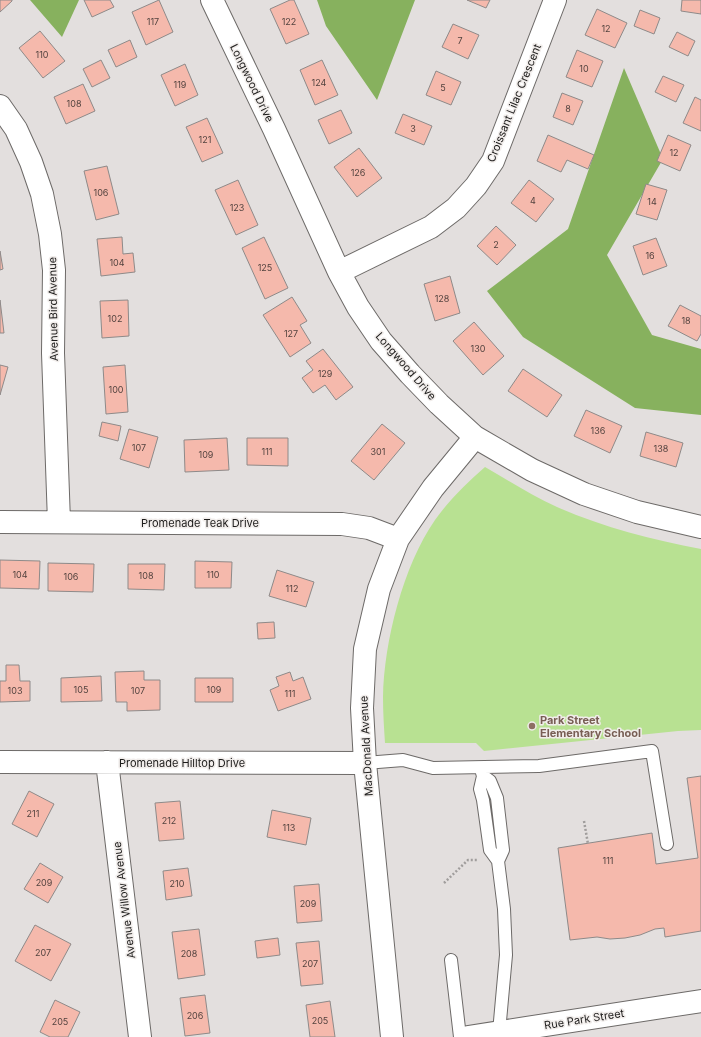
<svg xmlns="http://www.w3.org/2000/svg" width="701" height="1037" font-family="Inter,sans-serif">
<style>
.green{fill:#b8e192}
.forest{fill:#87b15e}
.building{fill:#f5b9ac;stroke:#8e8a89}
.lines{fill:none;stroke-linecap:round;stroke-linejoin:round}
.lane-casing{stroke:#6d6a68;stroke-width:14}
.street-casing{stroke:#6d6a68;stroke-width:24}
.path{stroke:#a09d9c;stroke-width:2.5;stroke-dasharray:2 2;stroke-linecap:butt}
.lane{stroke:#fff;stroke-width:12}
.street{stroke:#fff;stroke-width:22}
.education-dot{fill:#8d6e63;stroke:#f1edeb;stroke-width:1.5}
.labels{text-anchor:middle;stroke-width:3;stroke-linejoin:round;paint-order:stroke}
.number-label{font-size:9px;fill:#53433f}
.street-label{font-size:11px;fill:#1d1c1b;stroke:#f1edeb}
.education-label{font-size:11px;font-weight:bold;fill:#785e54;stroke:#f1edeb;text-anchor:start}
</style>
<rect width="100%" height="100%" fill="#e3dfde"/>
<!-- green -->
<path class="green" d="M485,467c23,13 47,29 72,40 45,20 96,33 144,42v181l-23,1 -194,20 -8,-8h-91c-1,-15 -2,-30 -2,-46 1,-55 20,-131 52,-177 14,-20 32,-37 50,-53z"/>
<!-- forest -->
<path class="forest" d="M30,0h49l-17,37z
M317,0h98l-38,100 -51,-74z
M624,68l39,91 -56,96 45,80 49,14v66l-66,-7 -112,-71 -36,-46 81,-62z"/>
<!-- building -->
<path class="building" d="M0,0h12v1l-12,11z
M84,0h26l4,7 -22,10z
M159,0l14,32 -27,13 -14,-33z
M290,0h4l15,34 -23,10 -16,-35z
M467,0h23l-4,8z
M682,0h19v14l-20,-3z
M597,9l30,14 -12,25 -30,-13z
M640,10l20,8 -6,16 -20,-8z
M453,24l26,11 -11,24 -26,-12z
M40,31l25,30 -22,17 -24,-30z
M677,32l18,9 -7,15 -19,-9z
M130,40l7,17 -21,10 -8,-17z
M577,50l26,11 -11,26 -26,-10z
M101,60l9,18 -18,9 -9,-18z
M322,60l16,35 -23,10 -15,-35z
M185,64l13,31 -23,11 -14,-31z
M436,71l25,11 -10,23 -25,-10z
M663,76l21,9 -8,17 -21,-10z
M83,84l12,27 -29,13 -12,-27z
M562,93l21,8 -10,24 -20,-8z
M695,97l6,3v31l-18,-8z
M341,110l11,23 -23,11 -11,-24z
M403,114l29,12 -8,19 -29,-12z
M207,118l16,35 -21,9 -16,-35z
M548,135l46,20 -6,14 -21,-9 -6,12 -24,-11z
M668,135l23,10 -11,26 -23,-10z
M359,148l23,30 -25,19 -23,-30z
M107,166l12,48 -23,6 -12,-49z
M238,180l20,45 -22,10 -21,-45z
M529,180l25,19 -18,23 -25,-19z
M646,184l21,6 -10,30 -21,-6z
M496,226l20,19 -19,20 -20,-19z
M122,237l1,17 10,-1 2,19 -34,4 -4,-37z
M264,237l24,51 -23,11 -23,-51z
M656,238l11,28 -24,9 -10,-29z
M0,251l3,18 -3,1z
M450,276l10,37 -25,8 -11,-37z
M292,297l15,24 -7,4 11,18 -21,14 -27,-42z
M0,300l4,33h-4z
M128,300l1,36 -27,2 -2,-37z
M680,305l21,11v18l-4,7 -29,-15z
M474,322l30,34 -21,19 -30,-34z
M323,349l30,38 -17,13 -11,-15 -12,8 -11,-15 11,-8 -7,-9z
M0,365l8,2 -8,28z
M125,365l3,47 -22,2 -3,-47z
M523,369l39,26 -15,22 -39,-26z
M586,410l36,16 -12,27 -36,-17z
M102,422l19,4 -3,15 -19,-5z
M382,424l23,19 -31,37 -23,-19z
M129,429l29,8 -9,31 -29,-9z
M646,432l37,11 -7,24 -36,-11z
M227,438l2,32 -44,2 -1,-32z
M247,438h41v28l-41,-1z
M0,560l40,1 -1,28 -39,-1z
M195,561l37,1 -1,26h-36z
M48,563l46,1 -1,28 -45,-1z
M128,564h37l-1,26 -36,-1z
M277,570l37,12 -8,25 -37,-11z
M274,622l1,16 -17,1 -1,-16z
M6,665h13l1,16h10v20l-30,1v-21h6z
M144,671v9h16v30l-33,1v-9h-11l-1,-30z
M290,672l3,9 10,-4 8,22 -33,12 -8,-21 9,-4 -3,-9z
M101,676l1,25 -41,1v-24z
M195,678h38v24h-38z
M701,776v155l-36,6 -1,-9 -9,1 -15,6 -15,3 -15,1 -13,-2 -27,3 -12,-92 94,-15 4,31 42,-6 -11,-80z
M29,791l25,13 -17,33 -25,-13z
M180,801l4,38 -25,2 -4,-38z
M272,810l39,8 -5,27 -39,-8z
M40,863l23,14 -15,26 -24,-14z
M188,868l4,28 -26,4 -3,-29z
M319,884l3,37 -25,2 -3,-37z
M35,925l36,19 -20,37 -36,-20z
M199,929l6,46 -27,4 -6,-47z
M278,938l2,17 -23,3 -2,-17z
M319,941l4,43 -22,2 -5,-43z
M205,995l5,38 -25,3 -5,-38z
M55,1000l25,12 -12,25h-18l-10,-5z
M330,1001l5,36h-25l-4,-32z"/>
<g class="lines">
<!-- lane casing -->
<g class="lane-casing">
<path id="lane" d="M365,763l38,-3 30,8 106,-2 113,-15 15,93
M481,769l2,7 -3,13 3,11 7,50 8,11
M483,776l7,5 7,17 6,52 -5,11 6,48 2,46 -7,77
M451,960l9,77"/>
</g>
<!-- street casing -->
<g class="street-casing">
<path id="street" d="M212,0l62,129 65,143 19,35 23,34 29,33 29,30 36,33 57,33 52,24 53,18 64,15
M0,106l16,23 15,33 11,32 8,40 4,36 -1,83 6,169
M339,272l92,-45 25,-19 20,-22 17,-25 62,-161
M0,522l342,2 27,4 29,11
M0,762l365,1
M107,762l33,275
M392,1037l-27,-274 -3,-55 3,-59 14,-60 19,-50 35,-51 42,-51
M468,1037l233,-36"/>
</g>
<!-- path -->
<path class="path" d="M584,821l4,23
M444,883l24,-23h10"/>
<!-- lane -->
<use href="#lane" class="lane"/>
<!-- street -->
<use href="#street" class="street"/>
</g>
<!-- markers -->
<circle class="education-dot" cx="532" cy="726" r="4"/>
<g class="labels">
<!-- number labels -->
<g class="number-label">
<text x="153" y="25">117</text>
<text x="289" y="25">122</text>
<text x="606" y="32">12</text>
<text x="460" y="44">7</text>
<text x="42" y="58">110</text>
<text x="584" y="72">10</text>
<text x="319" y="86">124</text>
<text x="180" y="88">119</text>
<text x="443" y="91">5</text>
<text x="74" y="107">108</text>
<text x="568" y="112">8</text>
<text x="413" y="132">3</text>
<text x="205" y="143">121</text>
<text x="674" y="156">12</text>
<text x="358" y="176">126</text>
<text x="101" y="196">106</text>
<text x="533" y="204">4</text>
<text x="652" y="205">14</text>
<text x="237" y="211">123</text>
<text x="496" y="248">2</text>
<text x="650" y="259">16</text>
<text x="117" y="266">104</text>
<text x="265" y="271">125</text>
<text x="442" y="302">128</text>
<text x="115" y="322">102</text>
<text x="686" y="324">18</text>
<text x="291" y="337">127</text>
<text x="478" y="352">130</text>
<text x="325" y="377">129</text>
<text x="116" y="393">100</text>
<text x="598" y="434">136</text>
<text x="139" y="451">107</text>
<text x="661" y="452">138</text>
<text x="267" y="455">111</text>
<text x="378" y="455">301</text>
<text x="206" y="458">109</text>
<text x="20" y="578">104</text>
<text x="213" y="578">110</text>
<text x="146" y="579">108</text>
<text x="71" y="580">106</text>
<text x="292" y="592">112</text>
<text x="81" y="693">105</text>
<text x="214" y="693">109</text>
<text x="15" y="694">103</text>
<text x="138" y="694">107</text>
<text x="290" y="697">111</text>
<text x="33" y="817">211</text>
<text x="169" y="824">212</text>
<text x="289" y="831">113</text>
<text x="608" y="864">111</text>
<text x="44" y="886">209</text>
<text x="177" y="887">210</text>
<text x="308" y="907">209</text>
<text x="43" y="956">207</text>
<text x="189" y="957">208</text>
<text x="310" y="967">207</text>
<text x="195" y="1019">206</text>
<text x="320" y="1024">205</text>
<text x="60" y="1025">205</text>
</g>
<!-- street labels -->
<g class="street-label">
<text transform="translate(252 83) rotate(64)" y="4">Longwood Drive</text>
<text transform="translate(514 103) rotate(-68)" y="4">Croissant Lilac Crescent</text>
<text transform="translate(53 309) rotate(-91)" y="4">Avenue Bird Avenue</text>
<text transform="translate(406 366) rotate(49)" y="4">Longwood Drive</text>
<text x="200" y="527">Promenade Teak Drive</text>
<text transform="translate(366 746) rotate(-93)" y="4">MacDonald Avenue</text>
<text x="182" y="767">Promenade Hilltop Drive</text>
<text transform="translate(124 900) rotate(-97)" y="4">Avenue Willow Avenue</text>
<text transform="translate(584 1019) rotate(-9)" y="4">Rue Park Street</text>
</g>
<!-- education labels -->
<g class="education-label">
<text x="540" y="724">Park Street<tspan x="540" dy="13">Elementary School</tspan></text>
</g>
</g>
</svg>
